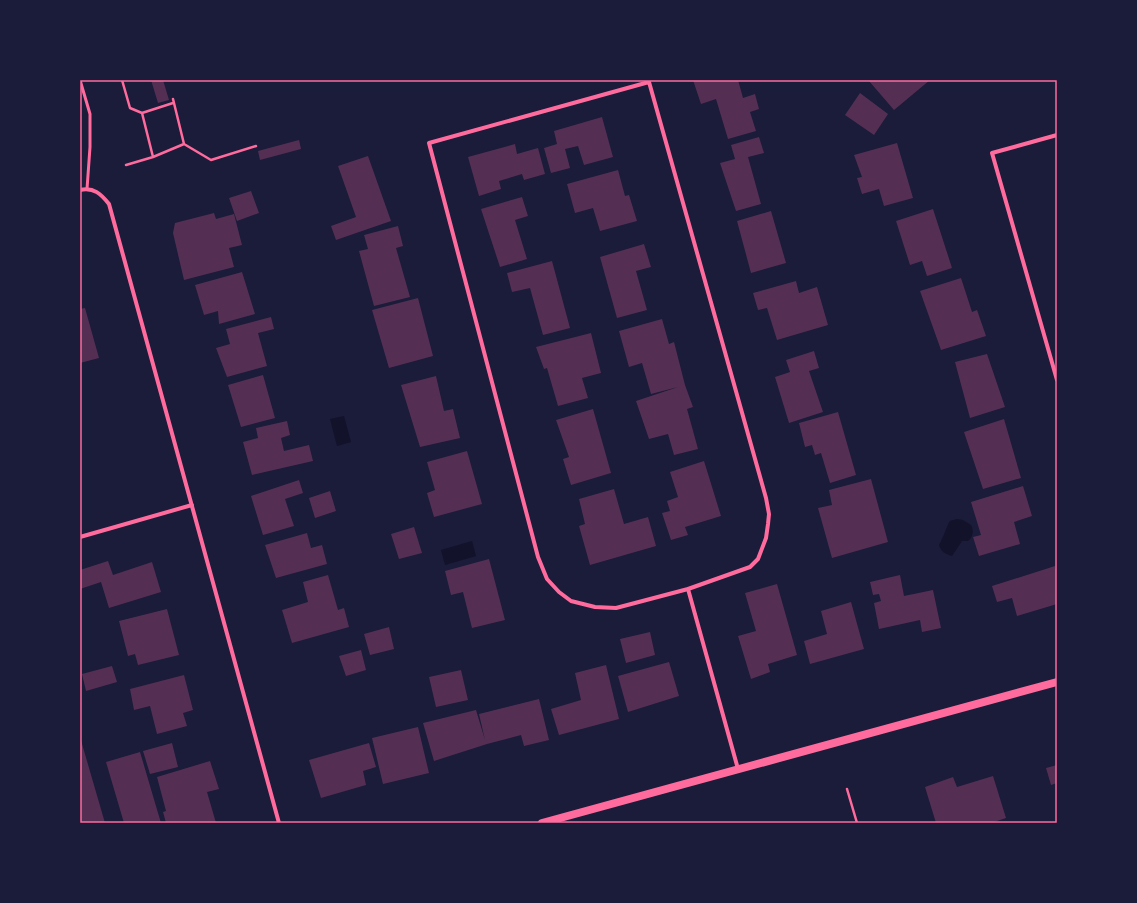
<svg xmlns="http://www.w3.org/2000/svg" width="1137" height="903" font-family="'Public Sans',sans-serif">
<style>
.water{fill:#12122b}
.building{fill:#542f53}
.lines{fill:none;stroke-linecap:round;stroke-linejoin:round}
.path{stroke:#ff6b9d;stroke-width:2.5}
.service{stroke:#ff6b9d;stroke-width:3}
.minor{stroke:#ff6b9d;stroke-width:4}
.secondary{stroke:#ff6b9d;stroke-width:8}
.neatline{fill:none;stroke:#ff6b9d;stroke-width:1.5}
</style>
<rect width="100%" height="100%" fill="#1b1b3a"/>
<!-- water -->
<path class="water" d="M344,416l7,26 -14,4 -7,-27z
M957,519l6,1 8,5c3,6 2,12 -3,16h-6l-10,15c-6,-2 -11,-4 -13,-11 3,-4 9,-22 11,-24 2,-1 5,-1 7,-2z
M472,541l4,15 -31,9 -4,-15z"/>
<!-- building -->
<path class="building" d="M151,80h12l6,20 -11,3z
M693,80h45l5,18 12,-4 4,15 -9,3 6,19 -28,8 -12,-40 -15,5z
M871,80h59l-36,30 -25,-29z
M860,93l28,21 -14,21 -29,-20z
M602,117l11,40 -29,8 -6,-19 -13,3 5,19 -19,5 -7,-25 13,-4 -3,-13z
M759,137l5,16 -16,4 13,47 -25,7 -16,-48 15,-4 -4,-14z
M299,140l2,9 -41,11 -2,-9z
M897,143l16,55 -29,8 -5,-17 -17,5 -5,-16 5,-1 -8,-22z
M515,144l2,10 21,-6 7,26 -21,6 -2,-6 -23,7 2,8 -22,7 -11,-39z
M368,156l23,65 -55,19 -5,-14 25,-9 -18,-51z
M618,170l7,26 4,-1 8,26 -37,10 -7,-23 -18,5 -8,-29z
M251,191l8,22 -22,8 -8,-23z
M522,197l6,19 -13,4 12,39 -27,8 -19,-58z
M933,209l19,59 -25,8 -5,-15 -12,4 -14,-44z
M771,211l15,52 -35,10 -14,-52z
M214,213l2,6 18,-5 8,31 -13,3 5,19 -50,13 -11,-47 2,-10z
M398,226l5,20 -7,2 14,49 -36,9 -15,-55 9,-2 -4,-14z
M644,244l7,23 -15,4 11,39 -30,8 -17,-61z
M552,261l18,67 -27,7 -13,-47 -18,4 -5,-19z
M242,272l13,42 -36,10 -1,-13 -14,4 -9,-30z
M961,278l11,34 5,-2 9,26 -45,14 -21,-59z
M796,281l3,12 18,-6 11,38 -51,15 -10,-32 -9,2 -5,-17z
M418,298l15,58 -44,12 -17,-58z
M85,308l14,50 -19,5v-54z
M271,317l3,12 -16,4 9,33 -40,11 -11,-29 14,-4 -4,-15z
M662,319l7,25 5,-2 11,43 8,22 -6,2 11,40 -24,6 -6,-21 -19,5 -13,-38 42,-14 -27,7 -9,-31 -13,4 -10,-36z
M591,333l10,40 -19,5 6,20 -30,8 -11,-38 -3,1 -8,-22z
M814,351l5,17 -10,3 14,41 -34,11 -14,-46 15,-5 -4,-12z
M987,354l18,53 -35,11 -15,-56z
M263,375l12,43 -34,9 -13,-42z
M436,376l8,35 9,-2 7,29 -40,9 -19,-62z
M593,409l18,64 -40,12 -8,-26 6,-2 -13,-37z
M838,412l18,63 -26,8 -9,-30 -6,2 -3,-10 -7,2 -6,-24z
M1004,419l17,59 -38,11 -19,-57z
M287,421l3,14 -9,3 3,13 25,-6 4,16 -61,14 -9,-33 15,-4 -2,-10z
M467,451l15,53 -48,13 -7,-24 8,-3 -8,-28z
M704,461l17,55 -36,11 3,8 -17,5 -9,-27 8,-2 -3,-10 11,-4 -8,-25z
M871,479l17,63 -56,16 -14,-50 14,-3 -3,-15z
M299,480l4,13 -18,6 9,27 -31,9 -12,-39z
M1023,486l9,30 -18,6 6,22 -41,12 -6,-19 8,-2 -10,-33z
M614,489l10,35 24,-7 8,29 -66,19 -11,-39 6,-2 -6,-25z
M330,491l6,20 -21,7 -6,-20z
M414,527l8,26 -23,6 -8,-25z
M307,533l4,15 11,-3 5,19 -51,14 -11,-33z
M489,559l16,61 -33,8 -9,-36 -12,3 -6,-24z
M108,561l5,14 39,-13 9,30 -52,16 -8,-26 -21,7v-19z
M1055,566l2,8v30l-40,12 -5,-18 -15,4 -5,-16z
M328,575l10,35 6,-2 5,19 -57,16 -10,-33 26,-8 -5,-20z
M900,575l4,21 29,-6 8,38 -19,4 -2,-12 -41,9 -5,-26 7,-2 -2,-7 -6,1 -3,-13z
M777,584l20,71 -29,9 2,8 -19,7 -13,-43 18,-5 -11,-38z
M851,602l13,47 -54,15 -6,-23 23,-7 -6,-23z
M167,609l12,46 -41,10 -3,-11 -7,2 -9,-35z
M389,627l5,22 -24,6 -6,-21z
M650,632l5,23 -29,8 -6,-24z
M361,650l5,20 -20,6 -7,-20z
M669,662l10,34 -51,16 -10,-36z
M606,665l13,54 -60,16 -8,-26 30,-9 -6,-27z
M112,666l5,16 -31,9 -4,-17z
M461,670l7,30 -32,7 -7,-30z
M184,675l9,35 -10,3 4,13 -30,8 -7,-28 -16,4 -4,-21z
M539,699l10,41 -25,6 -3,-11 -34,9 -53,17 -11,-38 53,-13 9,30 -6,-26z
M418,727l11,46 -46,11 -11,-46z
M80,737l25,86h-25z
M172,743l6,24 -28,7 -7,-23z
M369,743l7,24 -13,4 3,14 -45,13 -12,-38z
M140,752l21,71h-37l-18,-61z
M210,761l9,28 -12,3 9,31h-50l-3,-11 3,-1 -9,-34z
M1057,765v18l-6,2 -5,-17z
M993,776l13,42 -15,5h-55l-11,-36 28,-10 4,10z"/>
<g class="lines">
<!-- path -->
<path class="path" d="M122,80l8,28 12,5 11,44
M173,99l11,45 27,16 45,-14
M142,113l31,-10
M126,165l27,-8 31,-13
M847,789l10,34"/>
<!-- service -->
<path class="service" d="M80,80l10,34v33l-3,42"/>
<!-- minor -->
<path class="minor" d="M1057,135l-65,18 65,227
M80,190c14,-3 21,4 29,14l170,619
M80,537l112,-32
M688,589l-72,19 -21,-1 -24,-6 -12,-9 -12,-13 -9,-22 -109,-414 220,-61 117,416 3,16 -1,10 -2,14 -8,21 -8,8 -62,22 50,180"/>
<!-- secondary -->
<path class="secondary" d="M542,823l515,-141"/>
</g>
<!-- border -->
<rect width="1137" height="903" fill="none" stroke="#1b1b3a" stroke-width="162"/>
<rect x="81" y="81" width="975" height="741" class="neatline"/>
</svg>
